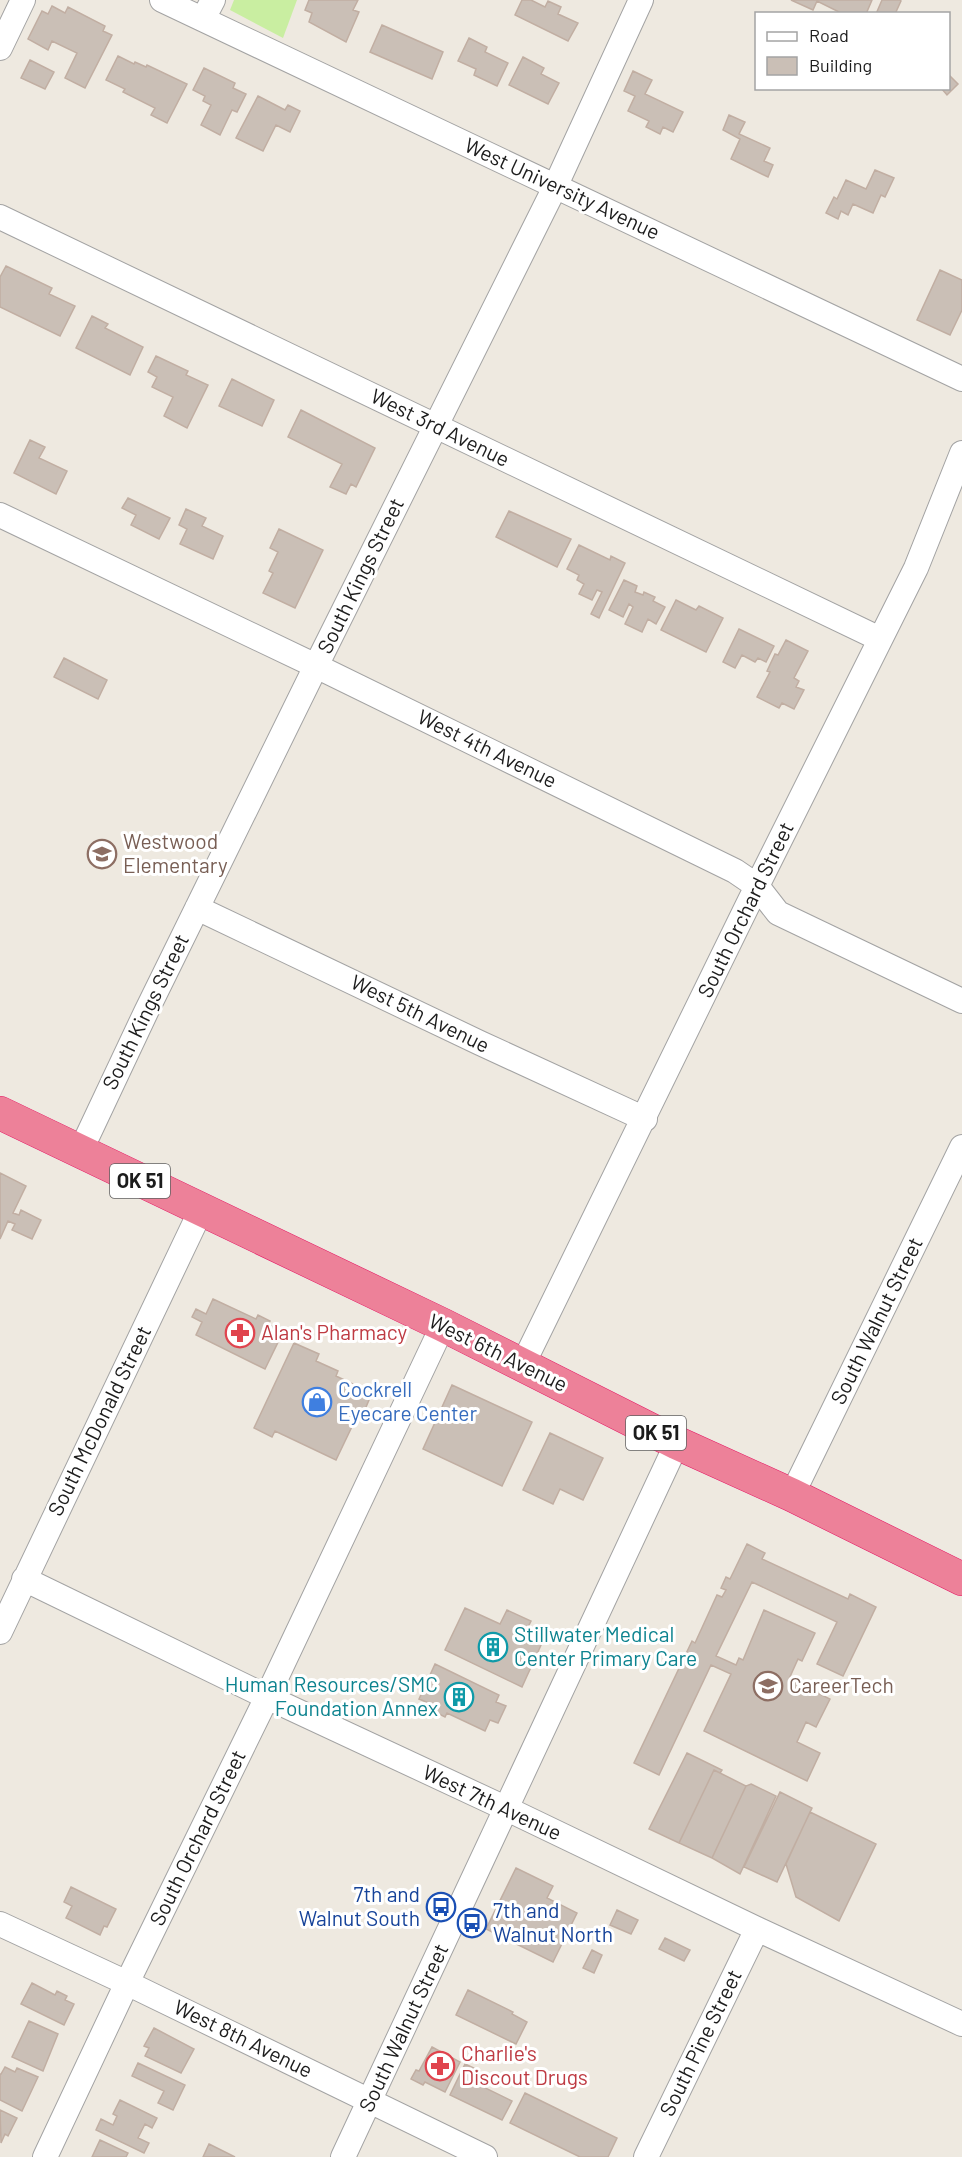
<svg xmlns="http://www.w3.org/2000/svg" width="962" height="2157" font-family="Barlow,sans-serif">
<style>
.grass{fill:#c9eea1}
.building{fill:#cabfb6;stroke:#c1aea2;stroke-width:1.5}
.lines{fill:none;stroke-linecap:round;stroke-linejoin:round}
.minor-casing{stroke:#a3a3a3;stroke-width:26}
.highway-casing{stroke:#e41664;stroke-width:34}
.minor{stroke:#fff;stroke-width:24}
.highway{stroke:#ed8199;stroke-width:33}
.labels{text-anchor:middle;stroke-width:6;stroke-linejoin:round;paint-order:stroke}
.shield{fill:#fff;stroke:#606060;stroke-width:1.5}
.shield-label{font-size:20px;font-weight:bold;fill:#1c1c1c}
.street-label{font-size:21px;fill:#1c1c1c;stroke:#fff}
.education-label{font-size:21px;fill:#785e54;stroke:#fff;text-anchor:start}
.health-label{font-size:21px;fill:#be3a42;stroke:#fff;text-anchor:start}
.shop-label{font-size:21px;fill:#366cbe;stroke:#fff;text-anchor:start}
.culture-label{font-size:21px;fill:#0d838f;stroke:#fff;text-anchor:start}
.transit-label{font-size:21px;fill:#164399;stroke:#fff;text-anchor:end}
</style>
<rect width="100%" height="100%" fill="#eee9e0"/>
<!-- grass -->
<path class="grass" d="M234,0h63l-14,38 -53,-28z"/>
<!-- building -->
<path class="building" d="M309,0h49l-5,10 6,2 -13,30 -37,-20 3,-9 -7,-3z
M522,0h9l14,7 3,-6 13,6 -3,7 20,9 -10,18 -53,-26z
M791,0h81l-6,14h-23l-26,-13 -4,9z
M882,0h18l1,1 -6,13h-19z
M52,6l13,7 3,-6 37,19 -2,5 9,4 -27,53 -20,-10 12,-25 -25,-12 -4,9 -20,-11 14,-28 6,3z
M382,25l61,27 -11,27 -62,-27z
M469,38l18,9 -2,5 23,11 -11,23 -23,-11 2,-6 -18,-8z
M118,56l16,8 1,-2 11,5 1,-2 40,19 -20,39 -16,-8 4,-7 -32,-16 2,-3 -19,-9z
M523,57l21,11 -3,6 18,9 -11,21 -39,-19z
M30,60l24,12 -9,17 -24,-11z
M204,68l31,15 -2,5 13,6 -9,18 -5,-2 -12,25 -19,-10 10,-20 -8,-4 2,-5 -12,-6z
M633,71l19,9 -7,14 38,18 -10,20 -10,-5 -3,7 -14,-7 3,-6 -21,-10 7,-15 -11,-5z
M948,74l10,10 -11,11 -6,-7h7z
M258,96l27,14 3,-5 12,6 -10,21 -14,-7 -13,26 -27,-13z
M729,115l16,7 -6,12 31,14 -6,13 9,4 -5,12 -37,-18 9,-20 -17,-9z
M875,170l19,8 -9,19 -4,-2 -8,18 -20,-9 -5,11 -7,-4 -3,8 -12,-6 8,-16 3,2 9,-19 20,9z
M6,266l46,22 -3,6 26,12 -15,30 -60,-29v-30z
M940,270l22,10v30l-12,25 -33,-15z
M92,316l16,8 -3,4 38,19 -13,28 -54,-27z
M156,356l32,15 -2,4 22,10 -21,43 -23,-12 9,-19 -21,-10 5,-10 -9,-5z
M232,379l42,21 -12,26 -43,-20z
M301,410l74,38 -19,39 -5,-3 -5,10 -16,-7 12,-23 -54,-27z
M30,440l15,7 -6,11 28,13 -11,23 -42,-21z
M128,498l42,20 -11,21 -28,-14 5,-10 -14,-7z
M186,509l20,9 -4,8 21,10 -10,23 -33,-15 7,-15 -8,-4z
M509,511l62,28 -14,28 -61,-30z
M279,529l44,21 -28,58 -32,-15 10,-20 -4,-2 9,-19 -8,-4z
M579,545l31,15 1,-4 14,7 -26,55 -8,-4 11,-22 -5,-2 -5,10 -13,-6 5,-10 -7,-4 2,-5 -12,-6z
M624,580l13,6 -2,6 8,3 1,-3 11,5 -2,4 12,6 -9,17 -8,-5 -6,13 -17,-8 8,-17 -4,-3 -6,13 -14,-7z
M676,600l20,10 3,-4 24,12 -17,34 -45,-22z
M739,629l35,17 -8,16 -8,-4 -3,4 -13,-7 -7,13 -12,-6z
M786,640l22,11 -14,27 5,3 -3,6 8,3 -10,19 -12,-6 -3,5 -22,-11 13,-25 -3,-1 8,-17 3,1z
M64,658l43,22 -9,19 -44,-22z
M0,1173l26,13 -13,27 6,2 2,-5 20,10 -9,19 -20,-9 3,-6 -7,-3 -8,18z
M213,1299l43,20 2,-4 12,6 -2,3 15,8 -18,37 -69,-34 6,-13 -10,-5 4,-8 10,5z
M294,1343l25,11 -3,7 22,10 -2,5 36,17 -9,21 -4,-2 -23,48 -61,-29 -3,6 -18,-9z
M452,1385l80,37 -30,64 -79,-37z
M550,1433l53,25 -20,42 -23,-11 -7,15 -30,-14z
M747,1544l18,9 -3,6 86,40 2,-5 26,13 -33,69 -26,-12 20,-42 -85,-40 -36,74 20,9 3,-7 4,2 21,-50 51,23 -13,28 -4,-2 -9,20 41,20 -14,28 -10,-5 -9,20 23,11 -13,28 -103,-50 27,-57 -20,-9 -52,110 -25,-12 58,-122 3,2 22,-48 5,2 4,-7 -5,-2 5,-11 4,2z
M465,1608l35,16 7,-14 24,11 -7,14 18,8 -20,44 -77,-37z
M435,1664l64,31 -3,7 10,4 -8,17 -8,-3 -5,11 -38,-18 -2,4 -16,-8 2,-5 -12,-5z
M687,1753l35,17 -2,3 -6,-3 -35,73 -30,-14z
M714,1770l32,16 -34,72 -33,-15z
M751,1784l25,12 -36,78 -28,-16 34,-72z
M780,1792l32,16 -35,74 -33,-15z
M810,1812l66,32 -37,77 -43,-24 -10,-33z
M516,1868l37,18 -6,12 30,15 -24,49 -67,-33z
M71,1887l45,22 -9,18 -3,-1 -4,9 -34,-17 6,-12 -8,-4z
M617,1910l21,10 -7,14 -21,-9z
M665,1938l25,12 -6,11 -25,-12z
M592,1950l10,5 -8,18 -11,-5z
M32,1983l23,12 2,-4 10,5 -2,4 9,4 -10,21 -43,-21z
M468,1990l45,22 -1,2 15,8 -11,22 -60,-29z
M29,2021l29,13 -15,37 -31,-14z
M154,2028l40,21 -13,24 -36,-17 4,-8 -5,-2z
M432,2047l28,15 -15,30 -20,-10 -2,3 -12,-6 5,-9 3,1z
M138,2063l47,22 -12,25 -15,-7 6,-12 -32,-15z
M465,2064l15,7 -5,12 37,18 -10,19 -52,-25z
M5,2067l10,5 2,-4 21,9 -16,34 -22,-11v-26h1z
M525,2093l92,45 -9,19h-28l-70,-34z
M120,2100l37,18 -5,10 -7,-4 -7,14 11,5 -5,10 -48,-23 5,-11 12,6 4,-9 -4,-2z
M0,2110l17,8 -9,18 -3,-2 -4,9z
M100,2140l28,13 -2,4h-34z
M209,2144l26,13h-32z"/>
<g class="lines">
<!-- minor casing -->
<g class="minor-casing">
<path id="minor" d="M162,0l800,379
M203,19l10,-19
M0,48l23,-48
M0,217l880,422
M0,515l316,151 419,205 22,15 21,27 184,88
M197,908l283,135 165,76
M80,1152l66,-140 170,-346 239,-479 86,-187
M523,1364l234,-478 159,-318 46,-115
M792,1495l170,-348
M24,1579l243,118 238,111 252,121 205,95
M0,1632l201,-422
M0,1924l127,59 358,174
M45,2157l82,-174 140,-286 176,-372
M343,2157l334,-714
M646,2157l111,-228"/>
</g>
<!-- highway casing -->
<g class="highway-casing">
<path id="highway" d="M0,1113l443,212 234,118 115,52 170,84"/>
</g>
<!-- minor -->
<use href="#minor" class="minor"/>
<!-- highway -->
<use href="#highway" class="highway"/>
</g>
<!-- icons -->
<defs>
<g id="school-ring" transform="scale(1.5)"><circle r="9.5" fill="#fff" stroke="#8d6e63" stroke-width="1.5"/><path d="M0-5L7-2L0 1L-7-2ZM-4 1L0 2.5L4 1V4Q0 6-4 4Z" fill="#8d6e63"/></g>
<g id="pharmacy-ring" transform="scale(1.5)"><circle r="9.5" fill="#fff" stroke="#e0444e" stroke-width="1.5"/><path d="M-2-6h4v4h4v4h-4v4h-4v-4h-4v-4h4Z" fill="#e0444e"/></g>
<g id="shop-ring" transform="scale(1.5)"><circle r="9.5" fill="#fff" stroke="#3f7fe0" stroke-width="1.5"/><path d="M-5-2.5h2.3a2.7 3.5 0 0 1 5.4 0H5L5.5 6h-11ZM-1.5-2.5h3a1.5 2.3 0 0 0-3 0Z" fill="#3f7fe0"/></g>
<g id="building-ring" transform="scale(1.5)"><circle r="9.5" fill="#fff" stroke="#0f9aa8" stroke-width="1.5"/><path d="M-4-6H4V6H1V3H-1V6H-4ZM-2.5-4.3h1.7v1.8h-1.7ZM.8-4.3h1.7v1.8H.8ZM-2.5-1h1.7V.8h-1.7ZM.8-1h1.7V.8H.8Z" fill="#0f9aa8"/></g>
<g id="bus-ring" transform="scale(1.5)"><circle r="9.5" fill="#fff" stroke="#1a4fb4" stroke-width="1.5"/><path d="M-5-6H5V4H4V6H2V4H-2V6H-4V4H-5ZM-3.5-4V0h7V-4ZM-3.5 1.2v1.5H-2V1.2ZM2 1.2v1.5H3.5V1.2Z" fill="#1a4fb4"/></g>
</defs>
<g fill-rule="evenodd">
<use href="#school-ring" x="102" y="854"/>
<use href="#pharmacy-ring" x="240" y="1333"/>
<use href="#shop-ring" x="317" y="1402"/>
<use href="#building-ring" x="493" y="1647"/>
<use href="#school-ring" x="768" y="1686"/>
<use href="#building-ring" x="459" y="1697"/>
<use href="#bus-ring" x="441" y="1907"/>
<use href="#bus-ring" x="472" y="1923"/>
<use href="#pharmacy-ring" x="440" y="2066"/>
</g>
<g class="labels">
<!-- shield labels -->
<g class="shield">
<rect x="110" y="1164" width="60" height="34" rx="4.5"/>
<rect x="626" y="1416" width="60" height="34" rx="4.5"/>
</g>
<g class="shield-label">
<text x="140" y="1188">OK 51</text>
<text x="656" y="1440">OK 51</text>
</g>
<!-- street labels -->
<g class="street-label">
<text transform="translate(562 189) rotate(25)" y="7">West University Avenue</text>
<text transform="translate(440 428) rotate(26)" y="7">West 3rd Avenue</text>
<text transform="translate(361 576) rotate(-64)" y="7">South Kings Street</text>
<text transform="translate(487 749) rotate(26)" y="7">West 4th Avenue</text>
<text transform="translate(746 910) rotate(-64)" y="7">South Orchard Street</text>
<text transform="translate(146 1012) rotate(-64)" y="7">South Kings Street</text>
<text transform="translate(420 1014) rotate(26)" y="7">West 5th Avenue</text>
<text transform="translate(877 1321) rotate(-64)" y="7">South Walnut Street</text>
<text transform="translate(498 1353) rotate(26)" y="7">West 6th Avenue</text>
<text transform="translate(100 1421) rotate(-64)" y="7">South McDonald Street</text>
<text transform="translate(492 1803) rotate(25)" y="7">West 7th Avenue</text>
<text transform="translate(198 1838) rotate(-64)" y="7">South Orchard Street</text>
<text transform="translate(404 2028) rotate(-65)" y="7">South Walnut Street</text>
<text transform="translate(243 2039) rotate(26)" y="7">West 8th Avenue</text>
<text transform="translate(701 2043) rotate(-64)" y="7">South Pine Street</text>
</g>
<!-- education labels -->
<g class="education-label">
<text x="123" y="849">Westwood<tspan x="123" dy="24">Elementary</tspan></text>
<text x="789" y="1693">CareerTech</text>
</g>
<!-- health labels -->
<g class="health-label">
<text x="261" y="1340">Alan's Pharmacy</text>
<text x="461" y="2061">Charlie's<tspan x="461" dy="24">Discout Drugs</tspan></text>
</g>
<!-- shop labels -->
<g class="shop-label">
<text x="338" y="1397">Cockrell<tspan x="338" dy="24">Eyecare Center</tspan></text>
</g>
<!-- culture labels -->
<g class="culture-label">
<text x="514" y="1642">Stillwater Medical<tspan x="514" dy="24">Center Primary Care</tspan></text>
<text x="438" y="1692" text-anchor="end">Human Resources/SMC<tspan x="438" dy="24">Foundation Annex</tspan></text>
</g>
<!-- transit labels -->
<g class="transit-label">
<text x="420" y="1902">7th and<tspan x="420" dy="24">Walnut South</tspan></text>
<text x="493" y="1918" text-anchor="start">7th and<tspan x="493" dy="24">Walnut North</tspan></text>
</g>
</g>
<!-- legend -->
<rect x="755" y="12" width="195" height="78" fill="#ffffff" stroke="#a4a4a4" stroke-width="1.5"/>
<rect x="767" y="32" width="30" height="9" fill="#ffffff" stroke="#a4a4a4" stroke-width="1.5"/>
<text x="809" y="42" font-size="18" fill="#1c1c1c">Road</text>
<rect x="767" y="57" width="30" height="18" fill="#cabfb6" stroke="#a4a4a4" stroke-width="1.5"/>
<text x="809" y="72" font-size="18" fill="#1c1c1c">Building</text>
</svg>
